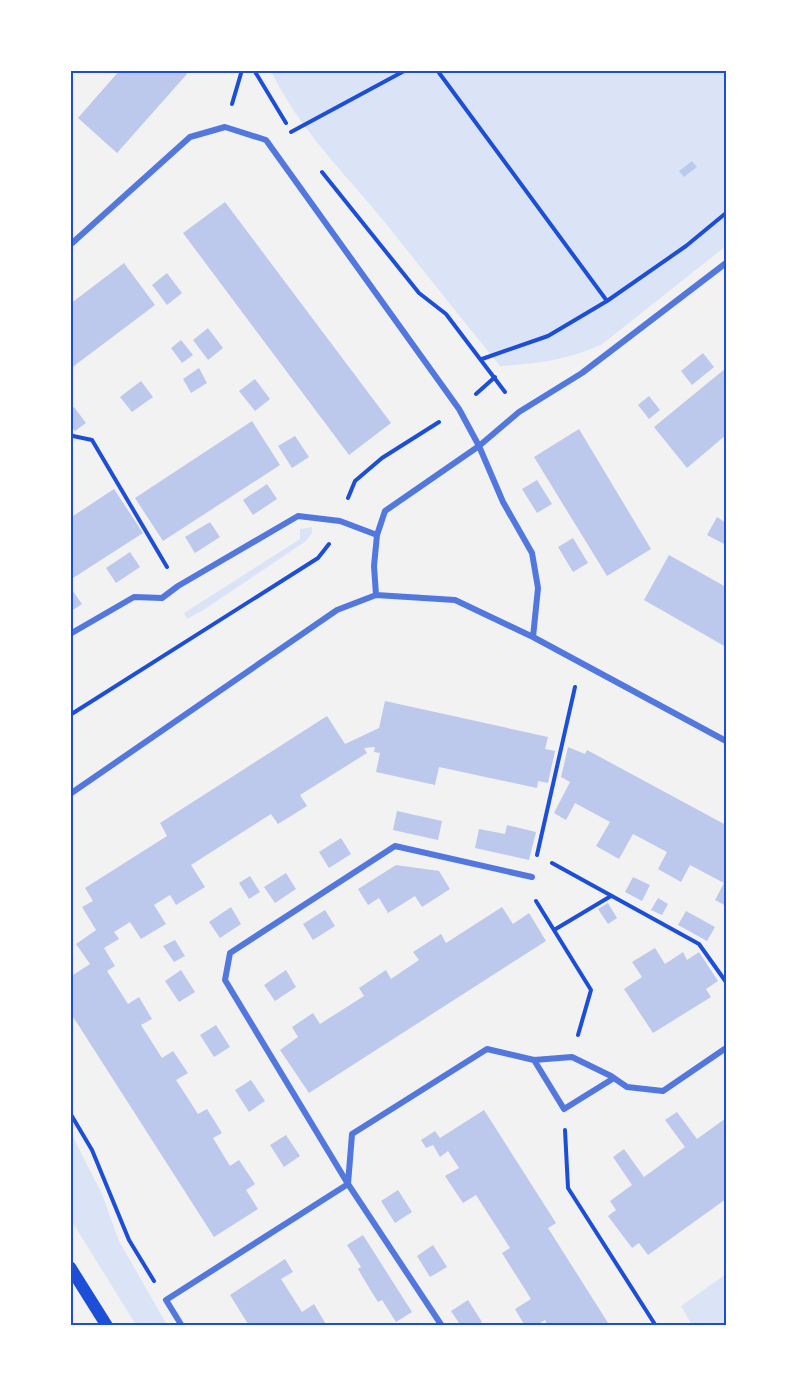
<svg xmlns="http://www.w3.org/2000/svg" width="797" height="1396" font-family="Ubuntu,sans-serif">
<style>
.green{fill:#dbe4f7}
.building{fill:#bdc9ec}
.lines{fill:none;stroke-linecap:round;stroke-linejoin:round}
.path{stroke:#1d4ed8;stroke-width:4}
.minor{stroke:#5277de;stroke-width:6}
.secondary{stroke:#1d4ed8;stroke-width:12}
.neatline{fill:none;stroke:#1d4ed8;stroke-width:2}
</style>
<rect width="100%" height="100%" fill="#f2f2f2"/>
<!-- green -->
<path class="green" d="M271,71h455v175l-125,99c-35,15 -64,19 -101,21 -39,-48 -78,-97 -117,-146 -40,-48 -85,-93 -112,-149z
M312,527v6l-6,8 -101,68 -18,10 -3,-6 116,-74v-10z
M70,1131l32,63 17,47 48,84h-31l-65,-105z
M726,1274v51h-34l-11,-19z"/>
<!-- building -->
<path class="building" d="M120,70h64l3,4 -70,79 -39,-35z
M692,161l5,6 -13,10 -5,-6z
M225,202l166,221 -42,32 -166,-222z
M124,263l31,42 -85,64v-65z
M167,273l15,20 -15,12 -15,-20z
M208,328l15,20 -15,12 -15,-20z
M181,340l12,15 -11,8 -11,-15z
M703,353l11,14 -22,18 -11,-14z
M199,368l8,15 -16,10 -8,-14z
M726,368v67l-39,33 -33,-41z
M255,379l15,20 -15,12 -16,-20z
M141,381l12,16 -21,15 -12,-15z
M649,396l11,14 -11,9 -11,-14z
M74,407l12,16 -11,8 -5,-6v-15z
M252,421l28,44 -117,76 -28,-43z
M579,429l72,120 -44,27 -73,-119z
M295,436l14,21 -17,11 -14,-22z
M537,480l15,24 -15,9 -15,-24z
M267,484l10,15 -24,16 -10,-15z
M114,489l29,44 -73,47v-62z
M717,517l9,6v22l-19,-10z
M210,522l10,15 -25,16 -10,-16z
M573,538l15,25 -15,9 -15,-25z
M130,552l10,15 -24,16 -10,-15z
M669,555l57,32v60l-82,-47z
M72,590l10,14 -12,8v-21z
M385,701l163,36 -3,12 10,2 -7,32 -10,-2 -1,7 -98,-21 -4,18 -59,-13 4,-19 -6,-1 1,-5 -11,1 3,5 -67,42 7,11 -29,18 -7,-10 -80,51 14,22 -29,18 -6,-10 -16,10 12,19 -25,15 -11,-17 -16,10 5,7 -15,9 11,18 -8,5 21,33 11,-7 13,22 -11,6 21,33 11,-7 15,22 -12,7 22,34 9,-5 15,24 -9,5 17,28 9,-6 16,24 -9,6 12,19 -44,28 -144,-225v-35l20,-13 -14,-20 20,-14 -14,-23 11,-6 -8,-13 82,-52 -7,-13 167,-107 18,28 34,-16z
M568,747l17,7 2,-4 139,75v81l-11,-6 9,-17 -34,-18 -9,17 -23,-13 9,-17 -34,-18 -14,25 -23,-13 14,-24 -35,-19 -9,17 -12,-7 16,-31 -9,-5z
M397,811l45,10 -4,19 -45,-10z
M507,825l29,7 -7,28 -54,-12 4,-19 26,5z
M341,838l10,16 -22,14 -10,-16z
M396,865l43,6 11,18 -28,18 -7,-11 -27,17 -9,-15 -11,7 -10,-16z
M286,873l10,16 -21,14 -11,-16z
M250,876l10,16 -11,7 -10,-16z
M633,877l17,8 -8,16 -17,-9z
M658,898l10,6 -6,11 -11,-5z
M608,903l9,15 -9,6 -10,-15z
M231,907l10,17 -21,14 -11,-16z
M502,907l11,17 16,-11 17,28 -237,152 -29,-43 18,-13 -6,-10 21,-14 7,11 44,-28 -5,-8 27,-18 5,9 28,-19 -6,-8 28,-18 5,9z
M325,910l10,16 -22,14 -10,-16z
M686,911l29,16 -8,14 -29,-16z
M175,940l10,16 -11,6 -11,-16z
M655,948l10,16 18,-12 4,8 12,-8 19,29 -12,8 5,8 -58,36 -29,-44 18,-12 -10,-15z
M181,970l14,22 -16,10 -14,-21z
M286,970l10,17 -21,14 -11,-16z
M216,1025l14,22 -16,10 -14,-22z
M251,1080l14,21 -16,11 -14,-22z
M484,1110l72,113 -8,5 62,98h-62l-3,-6 -10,6h-10l-10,-17 16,-10 -29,-46 8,-5 -34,-53 -13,8 -18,-27 14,-8 -11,-17 -8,6 -7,-12 -7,3 -5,-8 14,-9 5,7z
M677,1112l20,27 29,-21v81l-78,56 -9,-12 -7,5 -24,-32 8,-6 -6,-9 22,-16 -19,-28 11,-8 20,28 41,-30 -20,-27z
M286,1135l14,21 -16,11 -14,-22z
M398,1190l14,22 -17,11 -14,-22z
M363,1235l49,77 -16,10 -14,-22 -4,2 -10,-16 -10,-17 3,-2 -14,-22z
M433,1245l14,22 -17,10 -13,-21z
M285,1259l8,13 -12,7 21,33 12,-8 13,22 -79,-2 -18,-29z
M468,1300l14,22 -5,4h-16l-10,-15z"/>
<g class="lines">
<!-- path -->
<path class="path" d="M254,70l32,53
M437,70l170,231 79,-55 40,-33
M232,104l10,-34
M291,132l115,-62
M322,172l97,121 27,21 59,78
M482,359l66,-23 59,-35
M476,394l19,-17
M70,434l3,2 19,4 75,127
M348,498l7,-17 27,-23 57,-36
M70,715l248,-157 11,-14
M537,855l38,-168
M552,863l147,81 27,38
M536,901l55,89 -13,45
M554,930l57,-34
M70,1113l22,37 37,90 25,41
M565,1130l3,58 88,138"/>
<!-- minor -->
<path class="minor" d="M70,245l120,-108 35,-10 41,13 193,269 20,37 24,56 29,51 6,35 -5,49
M376,595l-2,-29 3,-31 8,-24 94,-65 40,-34 63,-39 144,-110
M70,634l64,-37 28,1 16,-12 120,-70 42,5 37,14
M70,794l267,-184 39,-15 79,5 78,37 193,104
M534,1060l30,49 50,-31
M348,1184l4,-50 135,-85 47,11 38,-3 39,19 16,11 36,4 63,-43
M182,1326l-16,-26 182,-116
M442,1326l-94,-142 -123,-204 5,-27 165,-107 137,31"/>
<!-- secondary -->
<path class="secondary" d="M70,1267l37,59"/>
</g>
<!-- border -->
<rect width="797" height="1396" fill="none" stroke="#ffffff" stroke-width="144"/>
<rect x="72" y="72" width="653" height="1252" class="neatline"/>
</svg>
